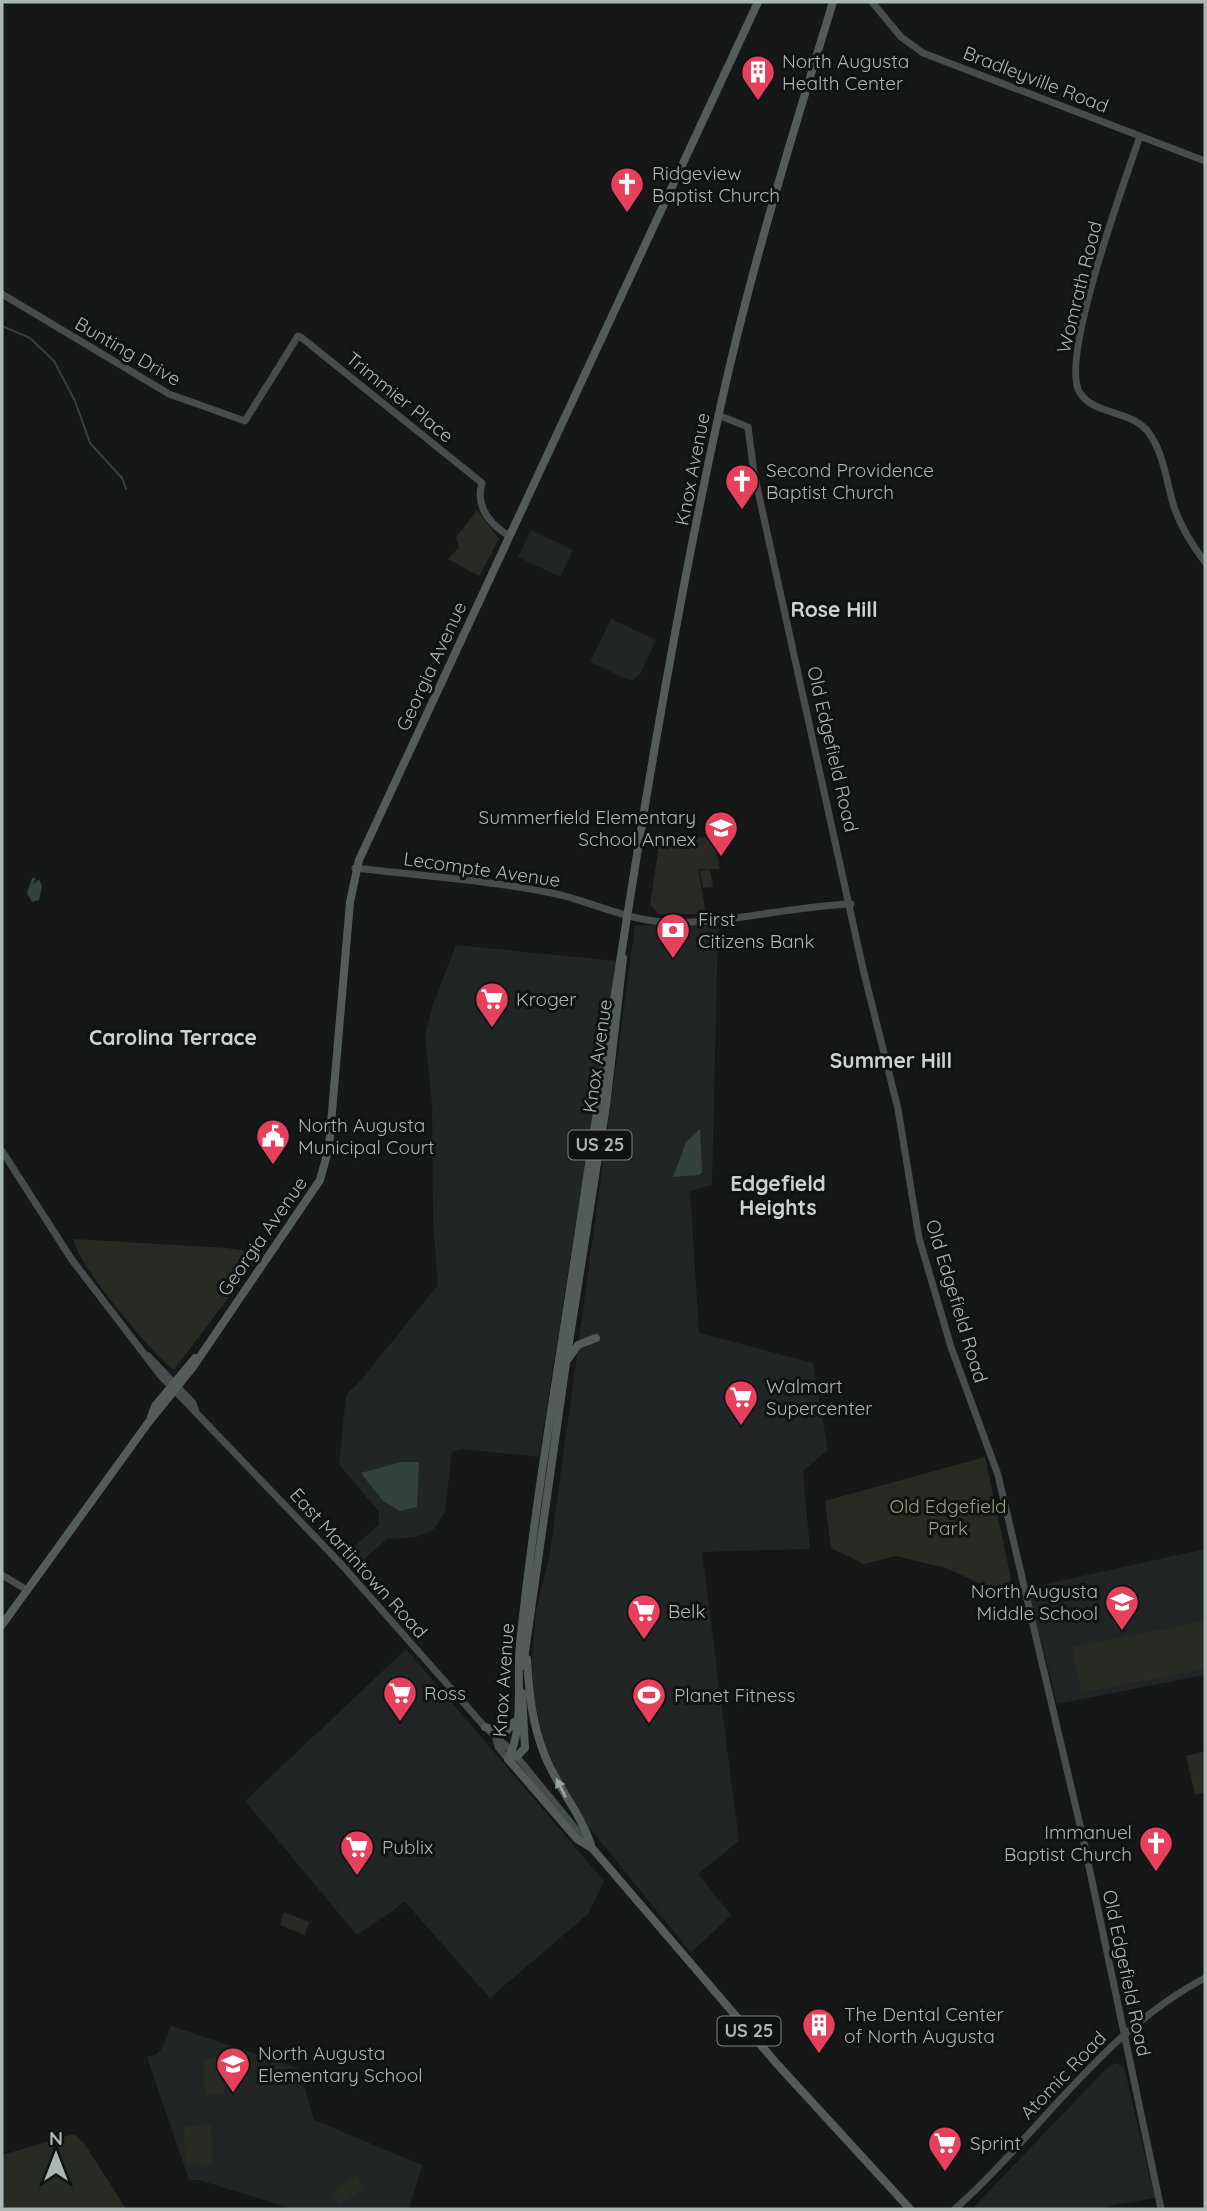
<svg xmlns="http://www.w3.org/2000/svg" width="1207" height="2211" font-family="Quicksand,sans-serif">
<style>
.built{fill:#222525}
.green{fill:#282b23}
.water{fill:#32423c}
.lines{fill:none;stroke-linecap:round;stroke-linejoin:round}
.stream{stroke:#32423c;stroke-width:2}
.secondary{stroke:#464d4c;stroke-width:7}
.primary{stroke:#545c5b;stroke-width:8}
.oneway{fill:#98a5a3}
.labels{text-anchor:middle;stroke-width:6;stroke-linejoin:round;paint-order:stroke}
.shield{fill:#111313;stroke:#7b8684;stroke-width:2}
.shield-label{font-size:18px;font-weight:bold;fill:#a9b7b5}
.poi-label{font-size:19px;fill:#a9b7b5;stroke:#111313;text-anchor:start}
.street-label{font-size:19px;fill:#a9b7b5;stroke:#111313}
.park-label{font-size:19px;fill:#9aa181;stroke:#111313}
.neighbourhood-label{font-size:21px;font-weight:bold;fill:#cad3d2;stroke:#111313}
</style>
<rect width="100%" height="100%" fill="#161818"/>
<!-- built -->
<path class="built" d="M531,530l42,20 -13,27 -42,-20z
M611,619l45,21 -16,34 -9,7 -41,-19z
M635,925l83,1 -6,259 -22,6 9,142 114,30 15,87 -25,21 7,78 -108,3 37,289 -41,33 33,41 -40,38 -103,-127 -26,-44 -17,-37 -11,-45 -2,-40 4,-49 14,-58z
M456,945l161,16 -78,496 -76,-8 -11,3 -7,60 -11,17 -17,8 -30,2 -32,28 -9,-13 33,-30v-12l-40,-48 7,-69 14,-14 78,-96 -5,-64 -1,-117 -7,-68 7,-29z
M1205,1549v126l-148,29 -29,-116z
M406,1649l198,232 -16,33 -98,84 -85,-96 -48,33 -112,-134z
M171,2026l128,42 15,52 108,45 -13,44h-116l-94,-29h-10l-42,-123 10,-3 5,-6z
M1116,2063l8,4 31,131 -48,8v3h-135l135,-141z"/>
<!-- green -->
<path class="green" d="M477,510l22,29 -20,37 -31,-17 11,-12 -3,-9z
M709,837h13l2,8 -9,2 5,22h-22l8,45h-48l-8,-10 9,-59 6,-6z
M710,869l3,18 -10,1 -3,-17z
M74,1239l153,9 35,5 -88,117c-20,-14 -100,-109 -100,-131z
M985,1457l28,131 -30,-3 -37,-17 -50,-12 -32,8 -33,-16 -6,-47z
M1205,1621v48l-124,24 -9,-46z
M1205,1751v41l-10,3 -9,-39z
M284,1912l25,10 -4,13 -25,-10z
M222,2057l3,37 -20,1 -2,-36z
M211,2124l2,42 -28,-3 -1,-36z
M74,2134l10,9 42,66h-124v-54z
M356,2175l9,13 -26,18 -9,-12z"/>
<!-- water -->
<path class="water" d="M32,878h4l-3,6 6,-5 3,7 -3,14 -7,2 -5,-9z
M700,1129l2,43 -3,3 -26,2 13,-35z
M401,1462h18l-2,45 -17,4 -17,-10 -22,-28z"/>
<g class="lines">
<!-- stream -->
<path class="stream" d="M2,326l28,12 24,23 21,40 15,42 32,35 4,11"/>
<!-- secondary -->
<path class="secondary" d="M872,2l29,35 22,16 282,108
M1140,136c-14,42 -82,225 -60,257 16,24 55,16 71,43 13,20 16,48 23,71 7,20 18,38 31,55
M2,294l167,100 76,27 53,-85 4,2 180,145c-7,24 8,41 27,53
M718,415l30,12 6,46 109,496 35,140 21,129 32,109 47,128 85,363 78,371
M355,868c66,8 132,12 197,25 39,8 73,27 113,29 62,3 124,-16 186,-18
M2,1151l70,109 89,116 180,188 144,163 27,24 77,94
M148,1356l45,47 3,9
M2,1575l25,15
M496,1739l2,8 10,12
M955,2209c84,-75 148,-178 250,-231"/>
<!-- primary -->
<path class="primary" d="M568,1359l10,-14 18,-7
M151,1417l4,-11 40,-48
M2,1625l146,-202 45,-56 127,-187 9,-33 21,-245 9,-42 399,-858
M527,1659c2,34 5,65 18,97 13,32 37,59 47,92
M523,1666l45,-317 38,-243 17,-148
M485,1727l20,6 9,-11
M508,1759c17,-32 8,-79 12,-115 12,-116 31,-232 49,-348 45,-293 86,-588 149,-878 30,-140 73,-279 115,-416
M508,1759l9,-3 8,-8 -3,-55
M508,1759l69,80 15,9 185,216 133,145"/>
</g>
<!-- one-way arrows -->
<defs><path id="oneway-solid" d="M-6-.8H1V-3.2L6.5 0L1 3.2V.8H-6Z" transform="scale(1.75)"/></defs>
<use class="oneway" href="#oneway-solid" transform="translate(561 1788) rotate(-117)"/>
<!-- icons -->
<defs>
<g id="building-pin" transform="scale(1.75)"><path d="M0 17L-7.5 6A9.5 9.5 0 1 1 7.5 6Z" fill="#e6405d" stroke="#111313"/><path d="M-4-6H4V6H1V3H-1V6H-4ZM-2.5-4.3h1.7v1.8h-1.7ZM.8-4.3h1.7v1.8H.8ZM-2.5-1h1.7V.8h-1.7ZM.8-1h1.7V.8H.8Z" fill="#fff"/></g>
<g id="church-pin" transform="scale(1.75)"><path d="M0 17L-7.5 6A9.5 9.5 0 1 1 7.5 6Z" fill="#e6405d" stroke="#111313"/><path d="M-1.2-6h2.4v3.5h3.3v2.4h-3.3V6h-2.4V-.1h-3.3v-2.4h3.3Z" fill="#fff"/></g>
<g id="school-pin" transform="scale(1.75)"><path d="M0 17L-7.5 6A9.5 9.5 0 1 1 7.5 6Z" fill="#e6405d" stroke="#111313"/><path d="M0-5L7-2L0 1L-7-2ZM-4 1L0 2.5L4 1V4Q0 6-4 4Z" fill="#fff"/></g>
<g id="bank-pin" transform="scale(1.75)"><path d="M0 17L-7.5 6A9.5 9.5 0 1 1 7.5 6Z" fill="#e6405d" stroke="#111313"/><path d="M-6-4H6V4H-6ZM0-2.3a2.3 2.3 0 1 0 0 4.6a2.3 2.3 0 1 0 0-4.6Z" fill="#fff"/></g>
<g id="supermarket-pin" transform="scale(1.75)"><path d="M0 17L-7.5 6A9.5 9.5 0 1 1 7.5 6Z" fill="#e6405d" stroke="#111313"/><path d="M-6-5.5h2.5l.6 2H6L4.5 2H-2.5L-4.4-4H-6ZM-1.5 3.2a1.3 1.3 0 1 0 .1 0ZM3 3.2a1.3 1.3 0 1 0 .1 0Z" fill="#fff"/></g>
<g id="civic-pin" transform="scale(1.75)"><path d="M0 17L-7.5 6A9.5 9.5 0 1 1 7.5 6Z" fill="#e6405d" stroke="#111313"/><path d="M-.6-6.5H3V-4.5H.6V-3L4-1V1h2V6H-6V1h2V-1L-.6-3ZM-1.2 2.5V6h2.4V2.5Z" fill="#fff"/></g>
<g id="stadium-pin" transform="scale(1.75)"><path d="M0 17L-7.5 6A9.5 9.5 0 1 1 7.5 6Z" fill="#e6405d" stroke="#111313"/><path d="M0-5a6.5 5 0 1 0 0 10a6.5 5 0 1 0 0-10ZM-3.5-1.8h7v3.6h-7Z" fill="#fff"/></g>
</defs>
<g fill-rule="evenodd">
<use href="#building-pin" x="758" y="72"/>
<use href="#church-pin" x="627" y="184"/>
<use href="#church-pin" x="742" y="481"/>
<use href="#school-pin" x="721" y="828"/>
<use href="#bank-pin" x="673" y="930"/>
<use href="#supermarket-pin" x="492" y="999"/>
<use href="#civic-pin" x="273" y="1136"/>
<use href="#supermarket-pin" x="741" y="1397"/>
<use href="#school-pin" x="1122" y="1602"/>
<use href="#supermarket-pin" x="644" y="1611"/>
<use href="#supermarket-pin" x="400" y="1693"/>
<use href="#stadium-pin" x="649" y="1695"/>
<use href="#church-pin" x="1156" y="1843"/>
<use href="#supermarket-pin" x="357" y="1847"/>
<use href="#building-pin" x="819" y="2025"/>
<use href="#school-pin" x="233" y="2064"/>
<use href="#supermarket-pin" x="945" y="2143"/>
</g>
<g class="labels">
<!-- shield labels -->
<g class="shield">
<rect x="568.5" y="1130.5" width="63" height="29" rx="5"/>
<rect x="717.5" y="2016.5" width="63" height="29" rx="5"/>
</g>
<g class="shield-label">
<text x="600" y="1151">US 25</text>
<text x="749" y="2037">US 25</text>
</g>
<!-- poi labels -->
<g class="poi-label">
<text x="782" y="68">North Augusta<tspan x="782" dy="22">Health Center</tspan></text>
<text x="652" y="180">Ridgeview<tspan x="652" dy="22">Baptist Church</tspan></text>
<text x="766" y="477">Second Providence<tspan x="766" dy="22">Baptist Church</tspan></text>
<text x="696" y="824" text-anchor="end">Summerfield Elementary<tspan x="696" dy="22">School Annex</tspan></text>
<text x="698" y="926">First<tspan x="698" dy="22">Citizens Bank</tspan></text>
<text x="516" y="1006">Kroger</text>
<text x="298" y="1132">North Augusta<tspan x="298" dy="22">Municipal Court</tspan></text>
<text x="766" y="1393">Walmart<tspan x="766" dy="22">Supercenter</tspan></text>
<text x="1098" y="1598" text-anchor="end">North Augusta<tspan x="1098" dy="22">Middle School</tspan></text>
<text x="668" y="1618">Belk</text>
<text x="424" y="1700">Ross</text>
<text x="674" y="1702">Planet Fitness</text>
<text x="1132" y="1839" text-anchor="end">Immanuel<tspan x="1132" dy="22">Baptist Church</tspan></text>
<text x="382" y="1854">Publix</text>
<text x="844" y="2021">The Dental Center<tspan x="844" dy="22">of North Augusta</tspan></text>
<text x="258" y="2060">North Augusta<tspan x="258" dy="22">Elementary School</tspan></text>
<text x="970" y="2150">Sprint</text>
</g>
<!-- street labels -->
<g class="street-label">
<text transform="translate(1036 79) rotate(21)" y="7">Bradleyville Road</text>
<text transform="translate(1079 287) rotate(-76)" y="7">Womrath Road</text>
<text transform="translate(128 351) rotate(30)" y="7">Bunting Drive</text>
<text transform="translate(400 397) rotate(39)" y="7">Trimmier Place</text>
<text transform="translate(692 469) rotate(-79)" y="7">Knox Avenue</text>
<text transform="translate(431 666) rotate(-65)" y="7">Georgia Avenue</text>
<text transform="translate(833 749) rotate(77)" y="7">Old Edgefield Road</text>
<text transform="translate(482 869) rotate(8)" y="7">Lecompte Avenue</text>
<text transform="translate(597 1056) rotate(-82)" y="7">Knox Avenue</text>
<text transform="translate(262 1236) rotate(-55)" y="7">Georgia Avenue</text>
<text transform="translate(957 1301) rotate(73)" y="7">Old Edgefield Road</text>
<text transform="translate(359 1563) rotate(48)" y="7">East Martintown Road</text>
<text transform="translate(503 1680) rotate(-86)" y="7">Knox Avenue</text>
<text transform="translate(1127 1973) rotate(78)" y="7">Old Edgefield Road</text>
<text transform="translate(1063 2075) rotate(-46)" y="7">Atomic Road</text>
</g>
<!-- park labels -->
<g class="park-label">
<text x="948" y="1513">Old Edgefield<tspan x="948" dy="22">Park</tspan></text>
</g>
<!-- neighbourhood labels -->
<g class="neighbourhood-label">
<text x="834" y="617">Rose Hill</text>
<text x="173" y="1045">Carolina Terrace</text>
<text x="891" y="1068">Summer Hill</text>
<text x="778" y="1191">Edgefield<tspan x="778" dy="24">Heights</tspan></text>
</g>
</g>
<!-- border -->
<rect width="1207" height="2211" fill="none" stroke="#a9b7b5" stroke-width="7"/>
<!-- north arrow -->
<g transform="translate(56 2155)" stroke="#111313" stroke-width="5" paint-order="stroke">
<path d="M0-5L12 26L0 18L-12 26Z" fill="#a9b7b5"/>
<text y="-10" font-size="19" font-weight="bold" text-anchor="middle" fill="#a9b7b5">N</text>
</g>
</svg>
